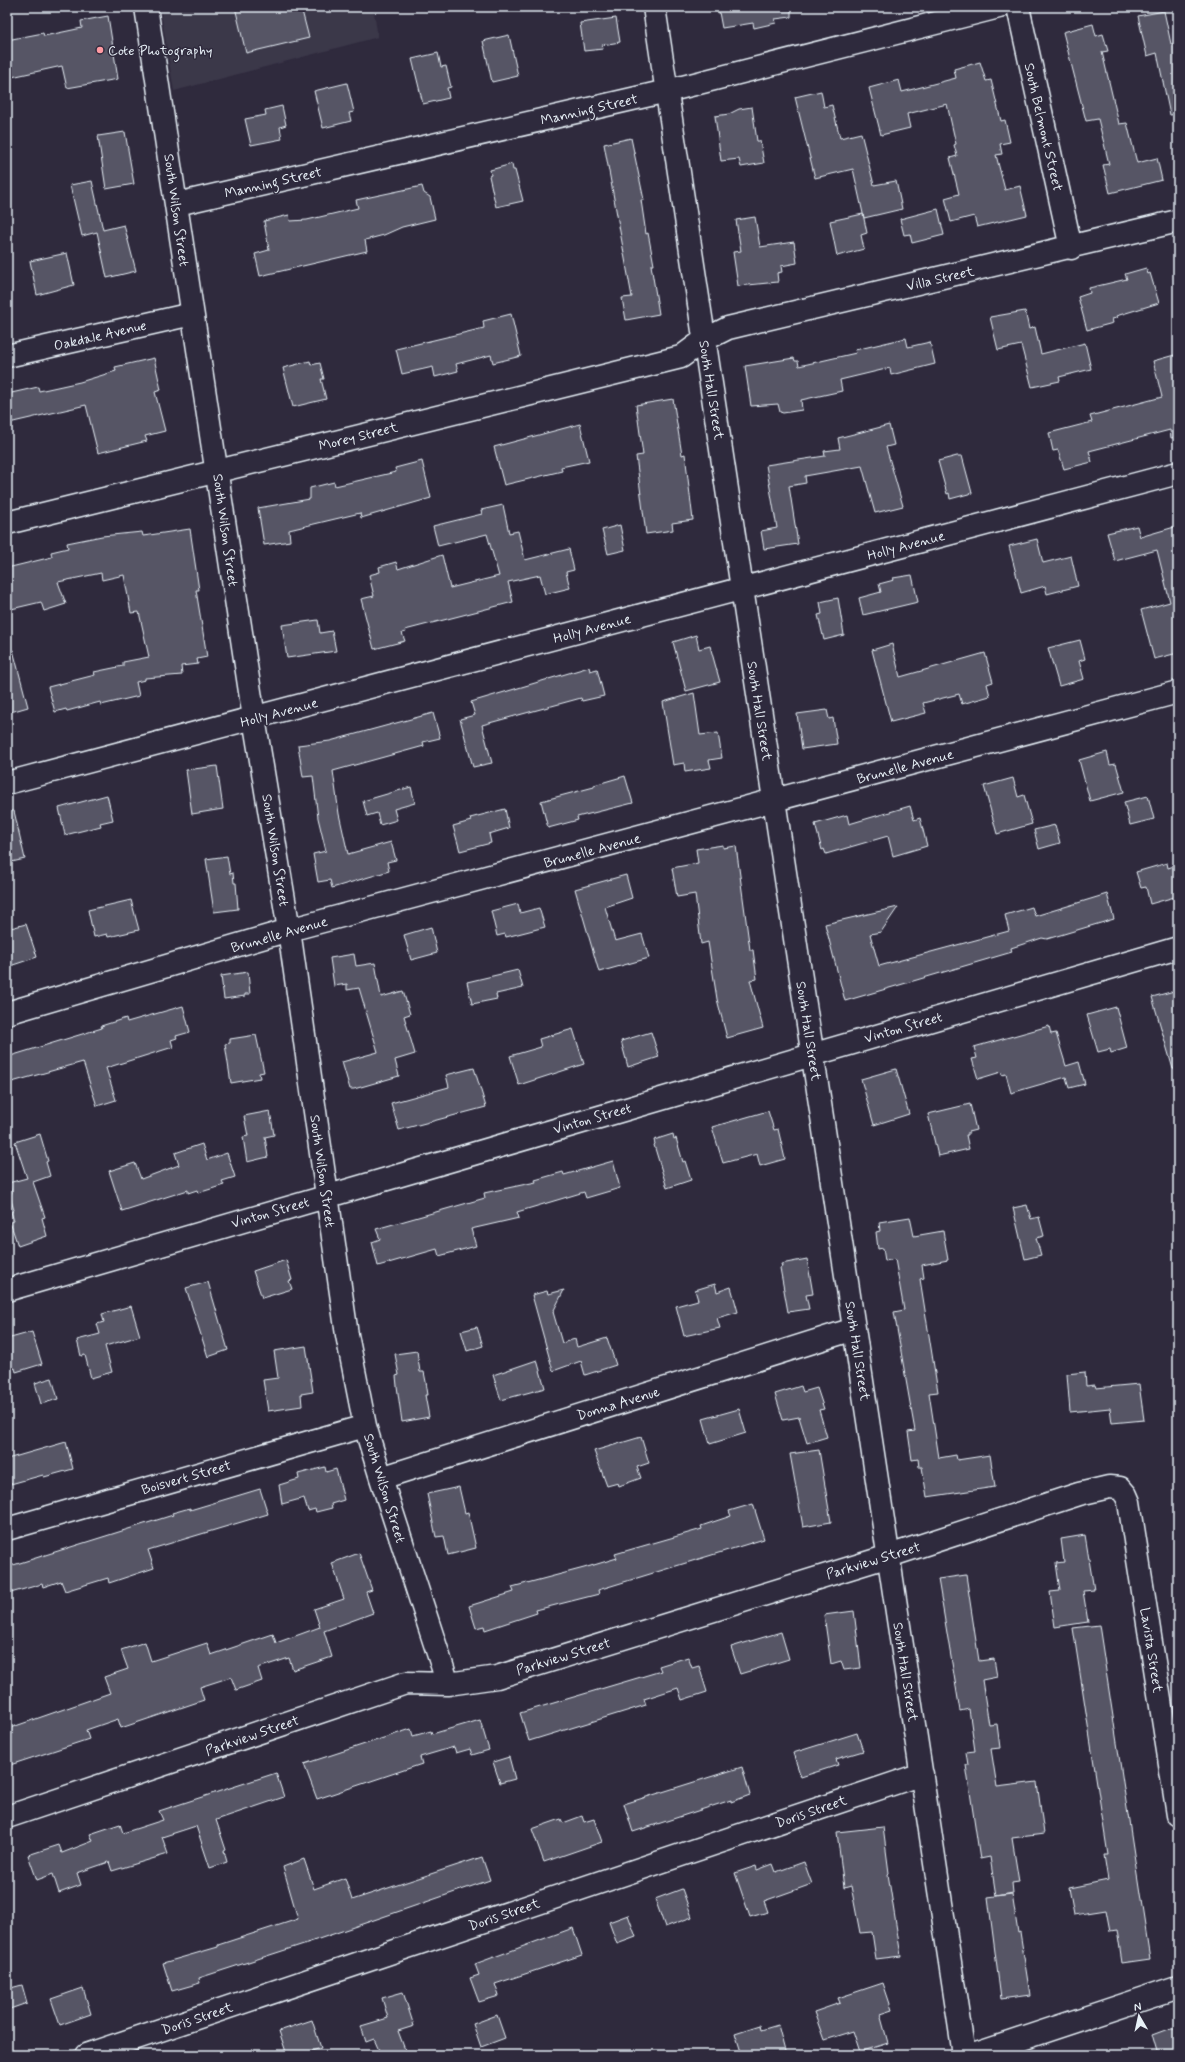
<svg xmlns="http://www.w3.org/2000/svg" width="1185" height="2062" font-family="Mynerve,sans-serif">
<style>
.built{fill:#3b3749}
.building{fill:#575565;stroke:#e8f1f8}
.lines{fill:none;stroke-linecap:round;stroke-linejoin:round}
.minor-casing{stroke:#e8f1f8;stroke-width:25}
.minor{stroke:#2f2a3d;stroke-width:22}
.poi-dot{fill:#ff9aa2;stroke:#2f2a3d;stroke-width:1.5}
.labels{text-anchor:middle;stroke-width:3;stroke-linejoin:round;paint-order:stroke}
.poi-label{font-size:14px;fill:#e8f1f8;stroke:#2f2a3d;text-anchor:start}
.street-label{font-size:14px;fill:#e8f1f8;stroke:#2f2a3d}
</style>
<rect width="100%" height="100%" fill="#2f2a3d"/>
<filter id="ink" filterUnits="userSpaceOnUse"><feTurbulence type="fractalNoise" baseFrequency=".025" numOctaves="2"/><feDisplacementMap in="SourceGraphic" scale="8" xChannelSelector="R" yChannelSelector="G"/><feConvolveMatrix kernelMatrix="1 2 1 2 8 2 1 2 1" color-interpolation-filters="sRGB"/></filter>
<g filter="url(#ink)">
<!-- built -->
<path class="built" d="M160,7h213l5,30 -204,54z"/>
<!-- building -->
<path class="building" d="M235,7h66l8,31 -63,15z
M718,7h73v10l-16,2 1,4 -22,5 -1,-5 -31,5z
M1164,11l7,33 7,-1v71l-8,1 -13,-62 -10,3 -9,-40z
M108,16l10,63 -51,9 -5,-22 -55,12v-38l36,-7 1,3 38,-8 -1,-7z
M616,18l4,24 -18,3 1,4 -19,2 -4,-28z
M1093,24l3,12 7,-2 5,17 -6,1 17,72 8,-1 10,40 20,-5 5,22 -52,13 -7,-28 6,-1 -11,-45 -12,2 -23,-89z
M509,35l9,41 -26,6 -9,-41z
M438,53l3,14 5,-1 5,21 -4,1 2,10 -26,6 -11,-45z
M980,62l6,19 5,-1 10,41 4,-1 5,22 -10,2 2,10 -6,1 9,35 15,-4 7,29 -50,12 -3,-11 -23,6 -6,-24 14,-4 -9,-36 7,-2 -3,-11 2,-1 -9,-40 -40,10 3,14 -29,7 -12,-47 30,-8 3,12 54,-14 -2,-9z
M347,83l7,29 -5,1 2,8 -28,7 -9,-37z
M821,91l3,16 8,-2 8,33 21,-5 13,52 22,-4 6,28 -38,9 -11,-49 -38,9 -20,-81z
M282,106l4,19 -6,2 2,12 -31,6 -6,-26 21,-4 -1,-5z
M752,107l5,34h3l4,22 -23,4 -2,-8 -18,2 -6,-45 14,-2 10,-5z
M125,132l9,52 -28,5 -8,-53z
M631,138l13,62h-3l5,34 2,-1 6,32h-3l8,49 -33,6 -4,-22 10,-1 -28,-153z
M512,164l1,6h2l8,31 -27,6 -7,-31 2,-1 -1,-5z
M92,181l11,49 21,-5 12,46 -29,7 -10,-46 -15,4 -12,-51z
M422,186l2,7 6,4 5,22 -33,8 -18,8 -19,5 2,11 -107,25 -5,-22 14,-4 -5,-29 25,-6 1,6 17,-1 51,-12 -2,-8z
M938,209l6,26 -32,8 -2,-9 -6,1 -4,-16z
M863,214l4,19 -6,2 3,14 -27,7 -7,-35z
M755,217l5,30 34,-5 3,21 -16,3 1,6 -5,1 1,9 -40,4 -5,-34 8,-1 -5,-31z
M67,253l7,32 -37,10 -7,-34z
M1146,268l2,6 2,-1 9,30 -43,13 1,2 -5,1 1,4 -26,7 -9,-33 12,-4 -1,-5 38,-9 -2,-5z
M1025,311l4,18 6,-2 6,27 44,-11 6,26 -32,8 1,4 -28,6 -11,-42 -23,5 -8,-33z
M511,314l10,42 -28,7 -2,-8 -35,9 2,7 -23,6 -2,-10 -31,7 -6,-25 88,-21 -1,-7z
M906,338l2,9 22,-5 5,22 -44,11 -1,-7 -50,12 2,11 -41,9 1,10 -19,3 -3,-1 -2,-8 -27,2 -6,-40 49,-8 1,3h3l1,5 57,-13 -1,-3z
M1178,354v83l-7,1 -1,-8 -81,21 3,11 -28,7 -6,-19 -5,1 -4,-18 43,-11 -2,-6 72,-19 -9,-36z
M154,358l7,32 -6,2 10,39 -20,5 2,5 -49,12 -12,-48 -77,18 -2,-11v-18l31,-7 1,4 41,-9 36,-11 -1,-4z
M310,361l1,4 9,-2 4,16h-3l5,20 -33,8 -10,-39z
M673,399l9,56 3,-1 8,66 -21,3 1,7 -27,4 -10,-78 7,-1 -7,-50z
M580,424l9,37 -28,6 1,4 -58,14 -10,-38z
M889,425l5,20 -8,2 17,59 -28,7 -13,-47 -57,10 1,7 -17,3 9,58 -34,5 -3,-18 16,-3 -11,-63 59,-9 -1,-5 16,-2 -2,-11z
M957,456h5l10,37 -22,6 -1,-6 -2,1 -9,-33z
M422,461l9,37 -70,20 -1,-5 -71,17 1,11 -26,4 -6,-37 52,-9v-11l24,-6 1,4 61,-14 -1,-4z
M503,505l6,28 9,-2 7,29 44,-11 5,21 -8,2 4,16 -25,6 -5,-19 -32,7 5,20 -108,28 1,2 -4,1 3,8 -31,8 -13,-50 13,-3 -5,-21 11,-3 -1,-5 17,-5 2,7 44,-14 8,33 49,-12 -12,-42 -49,12 -5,-20 49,-12 -1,-4z
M620,525l5,25 -17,4 -6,-24z
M1137,526l3,11 38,-11v127l-24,6 -13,-49 29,-8 -13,-52 -42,11 -8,-28z
M190,529l9,61h-3l11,67 -10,2 1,5 -17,2 1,9 -37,3v2l-9,2 3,14 -38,9 -1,-3 -33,9 -1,-2 -11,3 -7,-25 47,-12 -1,-3 29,-6v-4l26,-5 -10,-45 -8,1 -7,-38 -22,5 -1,-7 -43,9 8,22 -22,7 -3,-9 -34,8v-42l45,-11 -1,-5 17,-4 -1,-5 35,-7 40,-4 1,4z
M1037,539l6,24 28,-7 7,30 -31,8 -2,-8 -24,7 -12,-47z
M912,575l6,27 -55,13 -4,-17 22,-6 -2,-8 15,-4 -1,-2z
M838,598l6,37 -20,5 -6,-25 4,-1 -2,-12z
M318,620l2,13 12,-2 4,20 -49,7 -5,-33z
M696,635l3,14 11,-3 10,36 -34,9 -13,-49z
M1080,640l5,19 -6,2 5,18 -25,7 -11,-38z
M892,644l8,33 85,-24 8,29 -6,2 3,12 -28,8 -3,-10 -36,9 3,10 -35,9 -19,-72z
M13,650l15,57 -21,6v-62z
M589,667l1,4 7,-2 7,27 -22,5 -1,-3 -99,27 10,38 -19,4 -13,-48 15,-4 -4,-13z
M694,693l6,42 18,-2 4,25 -13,2 2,8 -26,4 -1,-9 -11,2 -10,-63z
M827,710l2,9 4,-1 4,26 -35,5 -5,-35z
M433,713l7,25 -17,4 1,4 -91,25 6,43 9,40 43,-12 5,18 -9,2 2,9 -57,17 -2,-8 -12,2 -5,-28 13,-3 -8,-33 -5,-42 -10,1 -5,-32 32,-4z
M1107,752l3,13 6,-1 8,28 -34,9 -11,-41z
M217,766l6,43 -31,5 -6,-44z
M625,776l8,27 -56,14 1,3 -30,8 -7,-27 53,-14v-2z
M1013,778l5,19 6,-2 8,29 -35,10 -13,-48z
M411,787l4,16 -21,6 3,11 -17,5 -3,-12 -10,3 -4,-15z
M107,795l6,25 -13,3 1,3 -36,9 -6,-27z
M1148,796l6,23 -24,6 -6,-23z
M910,806l4,14 6,-2 7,28 -34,10 -5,-20 -62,18 -2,-5 -2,1 -7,-26 32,-9 2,9z
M505,809l4,19 -20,6 2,9 -31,8 -7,-25 18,-5 -1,-3z
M7,811h7l11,48 -18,4z
M1055,825l5,18 -21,6 -5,-19z
M723,845v3l13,-2 14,104h3l4,29 -7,1 13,48 -36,10 -10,-39 -9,-57 -7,2 -6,-50 -18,3 -5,-29 26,-5 -2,-14z
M227,856l3,18 3,-1 1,10h2l2,26 -24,3 -8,-53z
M1167,863l1,5 6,-2 4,13v17l-28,8 -4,-17 -5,1 -5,-16z
M626,875l6,23 -27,9 10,34 27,-7 7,24 -50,14 -24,-83z
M1107,894l7,25 -67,20 -5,-1 -31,10 1,4 -167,49 -20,-77 73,-17 -17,25 -11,2 9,32 130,-35 -4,-16 27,-8 3,9z
M131,900l8,30 -31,7 -1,-3 -13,3 -6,-27z
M518,904l2,9 19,-5 6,19 -39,10 -1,-3 -8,2 -6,-25z
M26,924l11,33 -30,10v-38z
M431,927l6,26 -26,7 -7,-25z
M354,954l2,12 19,-3 6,34 22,-6 7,23 -6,2 11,38 -20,6 4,16 -45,13h-4l-8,-27 36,-10 -19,-64 -12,2v-6l-13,2 -4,-28z
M518,970l5,18 -27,6 1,5 -25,5 -5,-22z
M248,972l2,22h-5v2l-21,3 -3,-23z
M1178,990v79h-5l-21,-72z
M183,1006l7,26 -14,4 1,2 -6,2 2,7 -67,21 10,32 -19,6 -14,-44 -71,20 -5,-14v-11l95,-29 -1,-2 25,-8 1,4z
M1116,1007l11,41 -16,5 -1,-4 -12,3 -11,-37z
M1049,1026l2,8 5,-1 10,33 13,-4 6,22 -16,4 -3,-11 -55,16 -5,-19 -4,1 -1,-3 -23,7 -6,-20 5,-1 -3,-11z
M573,1029l11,35 -65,21 -9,-29 31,-9 -2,-8z
M651,1032l8,25 -31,10 -7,-26z
M256,1035l8,37 -5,1 1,5 -29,5 -6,-39 5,-1v-4z
M474,1068l12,39 -87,23 -8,-27 58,-16 -3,-12z
M896,1069l13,45 -35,11 -13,-46z
M970,1104l6,26 -8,2v3h-2l3,14 -31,7 -10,-42z
M270,1111l4,24 -9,2 3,20 -21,5 -4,-25 5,-1 -4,-20z
M768,1111l6,19 4,-1 7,30 -25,7 -3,-12 -34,9 -11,-36z
M40,1134l8,27 -2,1 4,14 -17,6 12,35 -3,1 5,18 -29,10 -8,-24 4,-1 -3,-9 3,-2 -5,-16 3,-1 -4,-10 19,-5 -12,-36z
M673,1134l1,5 2,-1 7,24 2,-1 6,19 -24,8 -13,-43 1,-1 -1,-4z
M202,1144l5,16 20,-7 8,24 -13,4 2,4 -26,8 -1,-3 -9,3v-3l-66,21 -13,-40 26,-8 6,16 38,-14 -4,-12z
M613,1161l7,27 -34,10 -2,-6 -67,20 2,6 -48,11 5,17 -37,10 -2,-7 -59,17 -6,-24 8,-3 -4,-10 109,-31 -1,-5 52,-11 -1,-2 28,-8 1,3z
M1027,1205l4,14 8,-2 5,19 -8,2 5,17 -16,4 -12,-51z
M910,1217l4,19 29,-5 5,29 -26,5 2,13 -4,1 18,113 -9,1 10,65 17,-3 1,5 33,-5 5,32 -68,10 -5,-30h-3l-1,-8 -6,1 -4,-28 7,-1 -21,-119 10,-2 -9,-51 -10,2 -2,-13 -5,1 -2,-17 4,-1 -1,-9z
M807,1259l6,35 -7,1 3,14 -21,3 -8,-44 2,-1 -1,-3z
M286,1260l6,20 -3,1 3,8 -30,9 -9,-27z
M208,1282l20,68 -20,7 -22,-69z
M715,1284l2,8 14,-5 7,25 -21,6 3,10 -36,8 -8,-30 22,-6 -3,-10z
M564,1290l-11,22 9,31 13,-4 2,8 30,-9 9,27 -31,10 -4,-14 -28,10 -21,-76 15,-4 1,3z
M131,1306l9,30 -35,10 7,26 -21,6 -6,-23 -4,1 -4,-16 23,-6 -3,-10 7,-2 -2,-8z
M477,1327l6,19 -16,5 -6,-20z
M32,1332l10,32 -26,8 -1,-4 -3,1 -5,-16v-14z
M306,1346l7,46 -12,2 1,12 -34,5 -5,-31 15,-2 -4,-27z
M417,1351l3,21h4l2,10 2,13h-3l4,22 -27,5 -5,-36 -1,-10 3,-1 -4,-21z
M537,1360l8,28 -44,12 -8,-25z
M1085,1372l1,14 9,-1 1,3 43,-4 5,36 -32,3 -2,-15 -40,4 -3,-38z
M52,1378l6,21 -17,5 -6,-21z
M801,1386l2,6 14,-4 7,21 -5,1 8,27 -20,6 -8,-26 -16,3 -8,-26z
M739,1409l7,24 -36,11 -7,-25z
M641,1437l8,26 -12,4 4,11 -22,8 -1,-3 -11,3 -13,-35z
M66,1442l7,27 -29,8 -1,-2 -36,10v-26z
M819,1450l12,72 -28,5 -13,-73z
M325,1467l1,5 10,-3 8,31 -13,4 1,4 -16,4 -1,-3 -7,2 -4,-13 -22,6 -3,-19 20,-6 -1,-5z
M459,1487l6,26 3,-1 8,36 -28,7 -4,-19 -8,1 -9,-43z
M260,1489l8,25 -120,36 6,18 -45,15 -1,-5 -43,13 -4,-10 -18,6 -1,-3 -35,10v-27l166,-52 -1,-2 18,-5v2z
M753,1504l11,35 -166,51 1,4 -63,16 1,3 -52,17 -1,-4 -8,2 -7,-22 45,-14 -2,-5 72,-19 33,-10 -2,-4 87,-25 -1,-3 30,-10 -2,-5z
M1085,1535l9,55 -11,1 5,31 -33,5 -5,-35 10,-1 -4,-28 8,-1 -3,-23z
M359,1553l13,37 -6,2 7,21 -49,18 8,26 -39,13 -4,-12 -31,10 4,13 -26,9 -5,-13 -31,10 4,13 -83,28 -3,-9 -32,11 3,9 -82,27v-37l103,-36 -6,-16 24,-8 -7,-19 24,-8 6,19 56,-18 4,12 62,-21 3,9 44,-16 -6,-18 30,-10 -12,-36z
M966,1575l13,86 15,-2 3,18 -15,3 7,45 8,-1 3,24 -9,1 6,38 40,-5 7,52 -32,4 7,44 -7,1 1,10 -17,3 -6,-39 -10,2 -14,-94h2l-2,-13 9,-1 -6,-42 -9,2 -22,-132z
M854,1611l7,57 -17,2 -3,-9 -10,3 -7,-49z
M1099,1625l51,334 -28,4 -5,-33 -7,1 -4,-21 -32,5 -5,-27 39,-8 -4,-25h4l-35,-227z
M781,1632l8,27 -49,15 -9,-27z
M688,1657l4,11 7,-2 8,26 -25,8 -4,-12 -34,11 2,6 -117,36 -9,-28 141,-42 -2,-5z
M480,1720l9,30 -17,5 -2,-6 -14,4 -2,-6 -34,10 2,7 -105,35 -13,-35 107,-35 2,7 18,-5 1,3z
M857,1733l6,18 -27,8 2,6 -37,12 -8,-24z
M509,1757l6,22 -15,4 -7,-21z
M742,1767l8,28 -19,7v-2l-98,32 -9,-28z
M276,1773l8,24 -68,23 10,30 -2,1 3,11 -17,6 -14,-42 -34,11 6,17 -56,17 -3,-9 -32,11 4,12 -22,8 -6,-19 -16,6 -9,-25 31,-10 3,8 31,-12 -3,-7 30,-10 3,9 40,-13 -4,-9z
M582,1816l2,6 10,-3 8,23 -58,20 -12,-33 29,-10 2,4z
M883,1827l6,46 -1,1 13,82 -25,3 -4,-27 -12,1 -9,-47 -7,2 -7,-56z
M482,1857l8,23 -180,62 -111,36 1,5 -28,8 -9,-28 55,-16v-2l80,-26 -15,-52 21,-8 10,30 31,-11 7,22z
M804,1862l8,22 -48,17 4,11 -18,5 -15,-44 21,-7 1,4 16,-6 3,8z
M682,1889l10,28 -27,10 -10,-28z
M1012,1894l6,39 2,-1 10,63 -29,4 -13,-102z
M628,1915l8,22 -19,7 -8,-22z
M573,1928l9,27 -87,29 4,12 -20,6 -9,-24 9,-3 -4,-11z
M883,1983l9,27 -12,4 8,29 -28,9 -7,-21 -29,9 -10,-28 26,-9 -2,-5z
M22,1985l5,18 -20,7v-21z
M83,1988l8,26 -31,11 -9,-26z
M403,1992l11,34 -16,5 9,24h-26l-7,-16 -8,3 -5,-16 27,-8 -6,-20z
M497,2015l8,23 -24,9 -8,-23z
M312,2020l9,28 -9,3 1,4h-26l-8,-24z
M760,2025l1,5 17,-5 8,30h-44l-7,-22z
M1171,2027h7v25l-9,3h-11l-6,-21z"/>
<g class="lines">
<!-- minor casing -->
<g class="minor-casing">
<path id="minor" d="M146,7l108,711 35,212 58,405 18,91 16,52 67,206
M654,7l310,2048
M1018,7l53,241
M177,204l490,-113 332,-84
M7,356l185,-42
M7,523l674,-166 23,-17 24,-12 450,-107
M7,783l1171,-310
M7,1013l282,-83 889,-238
M7,1290l1171,-342
M381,1478l473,-149
M7,1529l358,-103
M7,1817l399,-134 42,1 49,-7 392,-121 190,-62 30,-7 11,1 6,7 3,7 49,313
M86,2055l836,-281
M973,2055l205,-68"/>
</g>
<!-- minor -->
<use href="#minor" class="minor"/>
</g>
</g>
<!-- markers -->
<circle class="poi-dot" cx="100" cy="50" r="4"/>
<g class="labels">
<!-- poi labels -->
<g class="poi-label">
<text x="108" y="55">Cote Photography</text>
</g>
<!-- street labels -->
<g class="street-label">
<text transform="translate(589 109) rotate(-13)" y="5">Manning Street</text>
<text transform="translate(1044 127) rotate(77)" y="5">South Belmont Street</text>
<text transform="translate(273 182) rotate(-13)" y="5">Manning Street</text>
<text transform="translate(177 210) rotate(82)" y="5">South Wilson Street</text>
<text transform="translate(940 278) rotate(-13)" y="5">Villa Street</text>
<text transform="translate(100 335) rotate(-13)" y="5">Oakdale Avenue</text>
<text transform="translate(712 390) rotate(81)" y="5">South Hall Street</text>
<text transform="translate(358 436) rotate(-14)" y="5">Morey Street</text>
<text transform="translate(226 530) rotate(82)" y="5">South Wilson Street</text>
<text transform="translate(906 545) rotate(-15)" y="5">Holly Avenue</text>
<text transform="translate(592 628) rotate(-15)" y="5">Holly Avenue</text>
<text transform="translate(760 711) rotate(81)" y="5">South Hall Street</text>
<text transform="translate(279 712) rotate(-15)" y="5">Holly Avenue</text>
<text transform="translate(905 766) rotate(-15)" y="5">Brunelle Avenue</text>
<text transform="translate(276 850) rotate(81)" y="5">South Wilson Street</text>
<text transform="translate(592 850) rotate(-15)" y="5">Brunelle Avenue</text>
<text transform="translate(279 934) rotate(-16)" y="5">Brunelle Avenue</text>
<text transform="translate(903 1027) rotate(-16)" y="5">Vinton Street</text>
<text transform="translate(809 1031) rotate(81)" y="5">South Hall Street</text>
<text transform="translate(592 1118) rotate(-16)" y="5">Vinton Street</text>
<text transform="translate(323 1171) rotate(82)" y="5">South Wilson Street</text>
<text transform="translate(270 1212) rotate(-16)" y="5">Vinton Street</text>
<text transform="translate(858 1351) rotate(81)" y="5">South Hall Street</text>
<text transform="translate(618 1403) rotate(-17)" y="5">Donna Avenue</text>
<text transform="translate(186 1477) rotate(-16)" y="5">Boisvert Street</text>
<text transform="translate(385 1488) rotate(73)" y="5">South Wilson Street</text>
<text transform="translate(873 1560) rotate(-17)" y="5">Parkview Street</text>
<text transform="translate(1152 1650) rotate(81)" y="5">Lavista Street</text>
<text transform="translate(563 1656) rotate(-17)" y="5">Parkview Street</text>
<text transform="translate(906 1672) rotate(81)" y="5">South Hall Street</text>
<text transform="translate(252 1735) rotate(-19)" y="5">Parkview Street</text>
<text transform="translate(811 1811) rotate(-19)" y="5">Doris Street</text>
<text transform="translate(504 1914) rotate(-19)" y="5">Doris Street</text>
<text transform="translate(197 2018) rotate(-19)" y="5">Doris Street</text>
</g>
</g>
<!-- margin -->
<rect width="1185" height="2062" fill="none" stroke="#2f2a3d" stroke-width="24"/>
<rect x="12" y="12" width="1161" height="2038" fill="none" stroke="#e8f1f8" stroke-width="1.5" filter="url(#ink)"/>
<!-- north arrow -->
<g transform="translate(1139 2016) rotate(351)" stroke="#2f2a3d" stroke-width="3" paint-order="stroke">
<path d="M0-3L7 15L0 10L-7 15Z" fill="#e8f1f8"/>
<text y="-6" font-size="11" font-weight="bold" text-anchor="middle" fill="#e8f1f8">N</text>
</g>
</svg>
